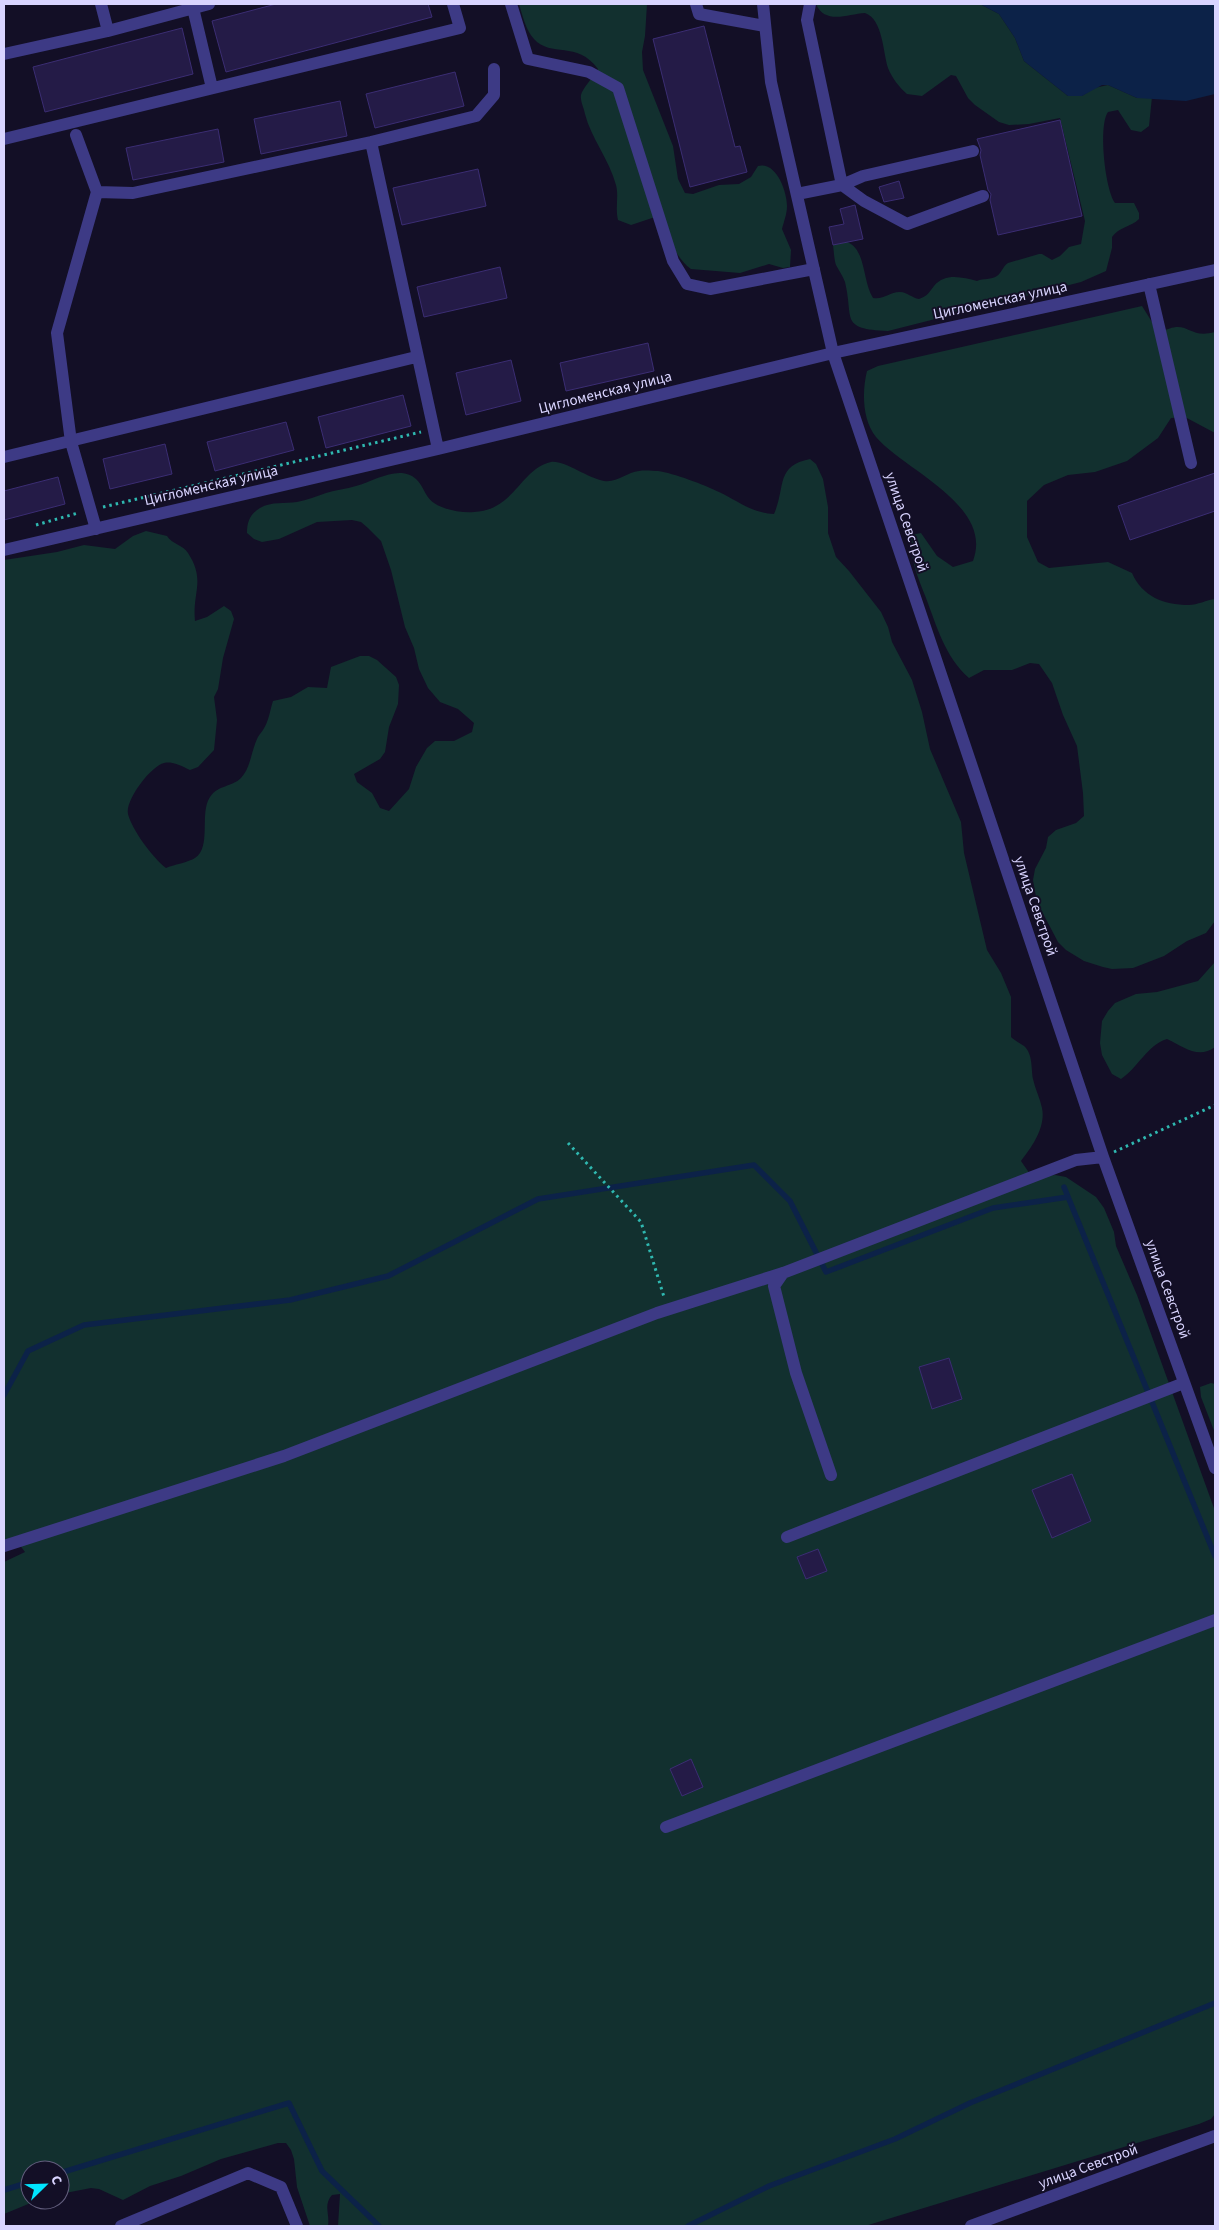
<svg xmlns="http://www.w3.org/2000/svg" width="1219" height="2230" font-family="'Source Sans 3',sans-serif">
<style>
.green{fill:#12302f}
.water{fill:#0c2248}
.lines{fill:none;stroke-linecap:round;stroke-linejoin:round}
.stream{stroke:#0c2248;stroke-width:5.5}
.building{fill:#241b47;stroke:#3b2d73}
.path{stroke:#2fb8b0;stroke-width:3;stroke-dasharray:2.5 4;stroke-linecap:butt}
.minor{stroke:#3d3a85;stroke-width:12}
.labels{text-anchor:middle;stroke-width:4;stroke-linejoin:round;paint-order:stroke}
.street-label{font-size:15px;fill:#d9d4ff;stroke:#130f26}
</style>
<rect width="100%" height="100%" fill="#130f26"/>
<!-- green -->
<path class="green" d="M519,4h128l-2,32 -3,16 1,18 30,76 5,33 7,14 8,1 26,-9 20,-1 12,-7 7,-11c18,-5 29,25 29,40 0,8 -3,15 -5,23l9,21 -1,17 -7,1 -14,-4 -29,9 -49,-4c-16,-11 -23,-35 -32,-51h-7l-21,7 -13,-5c-3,-12 1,-24 -2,-35 -7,-26 -25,-47 -31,-71 -1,-6 -5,-13 -4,-19 1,-6 13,-19 17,-26 -21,-29 -47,-11 -64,-30 -8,-8 -12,-25 -15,-35z
M816,4h164l19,10 16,24 9,23 44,35h14l12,-8 14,-3 29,13 15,-1 -3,29 -8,6 -10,-2 -13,-20 -10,2c-10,14 -3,77 7,91h19l5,10v6c-8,8 -20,8 -27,18v11l-6,23 -25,11 -193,49c-49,-2 -34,-12 -43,-49 -2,-6 -6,-11 -9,-17 -2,-6 -2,-13 -3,-20l5,-4c29,-2 23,38 35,57 11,2 16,-6 27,-6 7,0 12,6 19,7 9,-3 10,-7 15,-13 12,-14 29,-8 43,-5 7,-3 14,-1 20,-5 5,-4 6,-10 11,-13l31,-9h3l10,6 8,-4 9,-9 12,-3 4,-23 -25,-103 -31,6 -20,1 -10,-3 -24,-17 -7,-7 -12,-22 -5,-1 -29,21 -15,-2c-8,-7 -15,-16 -19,-26 -5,-15 -5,-49 -23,-55 -17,1 -40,12 -49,-9z
M1142,306l15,24c10,1 11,-2 19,-3 14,-1 17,11 39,5v101l-30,-16 -14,1 -13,20 -31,23 -32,11 -27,3 -24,10 -17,16v36l11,25 11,6 59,-6 24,11c10,23 31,32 57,32 8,0 18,-5 26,-6v322l-9,12 -19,8 -23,15 -31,12 -21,1 -9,-2 -19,-6 -18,-11 -8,-8 -21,-40 -4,-22 2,-11 11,-21 2,-11 8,-7 20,-7 8,-7 -1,-23 -6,-47 -14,-31 -11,-32 -13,-19 -9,-1 -18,7h-28l-15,8c-24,-21 -32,-51 -43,-80 -9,-23 -16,-38 -15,-63l10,-2 16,23 16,11 20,-6c21,-56 -69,-91 -97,-124 -14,-17 -14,-46 -9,-66l11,-5z
M810,459l6,5 7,15 5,28v26l8,24 13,14 32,41 7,15 4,15 20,38 10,32 8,37 31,73 3,31 23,97 14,23 10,24v40c4,4 9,6 13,9 9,8 7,22 9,33 2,10 7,19 9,29 4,19 -10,39 -21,53l11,16 23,-2 11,2 30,20 8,11 10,24 2,14 21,49 78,216v603l-4,5 -12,5 -334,102h-527l2,-32 -8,1c-9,10 -2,19 -4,31h-18l-13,-39 -3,-28 -3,-9 -5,-7h-8l-57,16 -40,17 -31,10 -27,14 -24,-11 -8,-1 -31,6v-24h-30v30h8l-34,14v-652l21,-10 -6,-8 -15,8v-992l53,-8 27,-7 31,4 18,-13 13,-5 21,5c5,8 16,9 21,17 18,28 4,39 7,68l12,-4 17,-11 7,5 3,8 -11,39 -5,31 -4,8 3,23 -3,30 -16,17 -8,3c-9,-4 -17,-9 -26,-7 -13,3 -39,37 -36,51 4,16 25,44 38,54 7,-3 23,-6 29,-10 17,-11 4,-45 15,-61 8,-12 22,-10 31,-19 10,-11 10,-26 16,-39 1,-3 4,-6 6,-9 6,-9 7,-20 10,-29l18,-4 17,-10 19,1 4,-21 29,-11h9l8,4 19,17 3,8 -1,19 -9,23 -4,25 -5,7 -26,15 3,8 15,11 8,15 9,3 20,-22 7,-22 11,-19 8,-7h19l18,-9 2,-9 -16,-14 -18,-7 -12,-14 -9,-19 -5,-21 -9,-21 -14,-57 -10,-29 -13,-13 -7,-6 -9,-2 -35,2 -38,17 -17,3 -8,-3 -7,-6c0,-11 3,-19 13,-25 12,-7 25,-4 37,-6 10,-2 20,-6 29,-9 10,-3 20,-4 30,-7 14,-4 31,-14 46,-13 22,3 19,21 32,30 10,7 28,10 40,9 41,-2 46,-43 77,-50 13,-2 36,16 53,19 13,2 23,-9 35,-10 6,-1 14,0 19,0 15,2 47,14 61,21 19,9 33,21 55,22 12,-27 1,-48 36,-55z
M1215,962v85c-17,13 -32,-1 -48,-8 -20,6 -29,29 -46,40l-9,-5 -10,-19 -2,-12 2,-22 6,-10 7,-8 21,-9 21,-2 41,-11z
M1211,1383l4,1v49l-14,-36 -1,-10z"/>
<!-- water -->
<path class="water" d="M980,4h235v90l-29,7 -49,-3 -29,-13h-6l-20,11h-14l-44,-35 -9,-23 -16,-24z"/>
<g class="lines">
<!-- stream -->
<path class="stream" d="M1064,1187l151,369
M4,1395l24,-44 56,-26 206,-25 98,-24 150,-77 216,-34 36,36 36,71 167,-64 75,-11
M60,2173l229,-70 33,68 57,55
M4,2190l26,-8
M688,2226l81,-40 126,-47 75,-36 245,-100"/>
</g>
<!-- building -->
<path class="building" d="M276,4h152l4,13 -206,55 -14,-51z
M704,26l31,121 5,-1 7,26 -57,15 -37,-148z
M182,28l11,46 -148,38 -12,-45z
M455,72l9,34 -89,22 -9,-34z
M340,101l7,35 -86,18 -7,-35z
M1060,120l22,96 -84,19 -8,-35 1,-6 -3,-4 -8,-35 1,-5 -4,-11z
M218,129l6,33 -91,18 -7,-32z
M478,169l8,37 -84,19 -9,-37z
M899,181l5,17 -20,4 -5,-15z
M855,205l8,34 -30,6 -4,-18 15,-3 -4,-15z
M500,267l7,31 -83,19 -7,-30z
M648,343l6,28 -88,20 -6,-28z
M511,360l10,41 -55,14 -10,-42z
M403,395l8,31 -85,22 -8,-31z
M286,422l8,28 -79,21 -8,-29z
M165,444l7,30 -62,15 -7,-30z
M1215,473v38l-85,29 -12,-34z
M58,477l7,27 -61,16v-29z
M949,1358l13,41 -30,10 -13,-42z
M1072,1474l19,47 -39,17 -20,-48z
M818,1549l9,22 -21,8 -9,-22z
M691,1759l12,28 -21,9 -12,-27z"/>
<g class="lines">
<!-- path -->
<path class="path" d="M103,507l318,-75
M36,525l42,-12
M568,1143l73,79 23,75
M1114,1152l101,-47"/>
<!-- minor -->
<path class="minor" d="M101,4l7,27
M511,4l17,55 61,13 29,16 55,173 14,23 23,5 104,-20
M696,4l3,10 66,12
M763,4l8,78 62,271 270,804 112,311
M193,8l19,80
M4,54l104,-23 101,-27
M76,135l21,57 36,1 238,-51 105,-26 18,-21v-26
M4,139l456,-111 -7,-24
M371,142l67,307
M842,185l22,16 43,23 76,-28
M842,185l21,-9 110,-25
M797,194l45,-9 -35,-165 3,-16
M1149,284l42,179
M4,457l412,-100
M96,529l-25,-87 -14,-109 40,-141
M4,550l434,-101 395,-96 382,-83
M783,1273l-9,13 22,87 35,102
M787,1537l397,-154
M4,1546l280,-90 373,-143 126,-40 293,-113 27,-3
M666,1827l549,-207
M121,2226l127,-53 33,14 16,39
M971,2226l244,-90"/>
</g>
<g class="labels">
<!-- street labels -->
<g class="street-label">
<text transform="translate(1000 300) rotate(-12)" y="5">Цигломенская улица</text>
<text transform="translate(605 392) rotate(-14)" y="5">Цигломенская улица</text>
<text transform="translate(211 485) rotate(-13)" y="5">Цигломенская улица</text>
<text transform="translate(907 522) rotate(71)" y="5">улица Севстрой</text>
<text transform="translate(1036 906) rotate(71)" y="5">улица Севстрой</text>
<text transform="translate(1168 1289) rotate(70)" y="5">улица Севстрой</text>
<text transform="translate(1088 2166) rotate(-20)" y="5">улица Севстрой</text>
</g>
</g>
<!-- border -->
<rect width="1219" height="2230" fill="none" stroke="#d9d4ff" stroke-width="10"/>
<!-- north arrow -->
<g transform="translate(45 2185) rotate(67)"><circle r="24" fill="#130f26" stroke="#625e7d"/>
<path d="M0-4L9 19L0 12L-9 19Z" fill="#00e5ff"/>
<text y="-8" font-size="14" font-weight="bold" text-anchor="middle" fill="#d9d4ff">С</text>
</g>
</svg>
